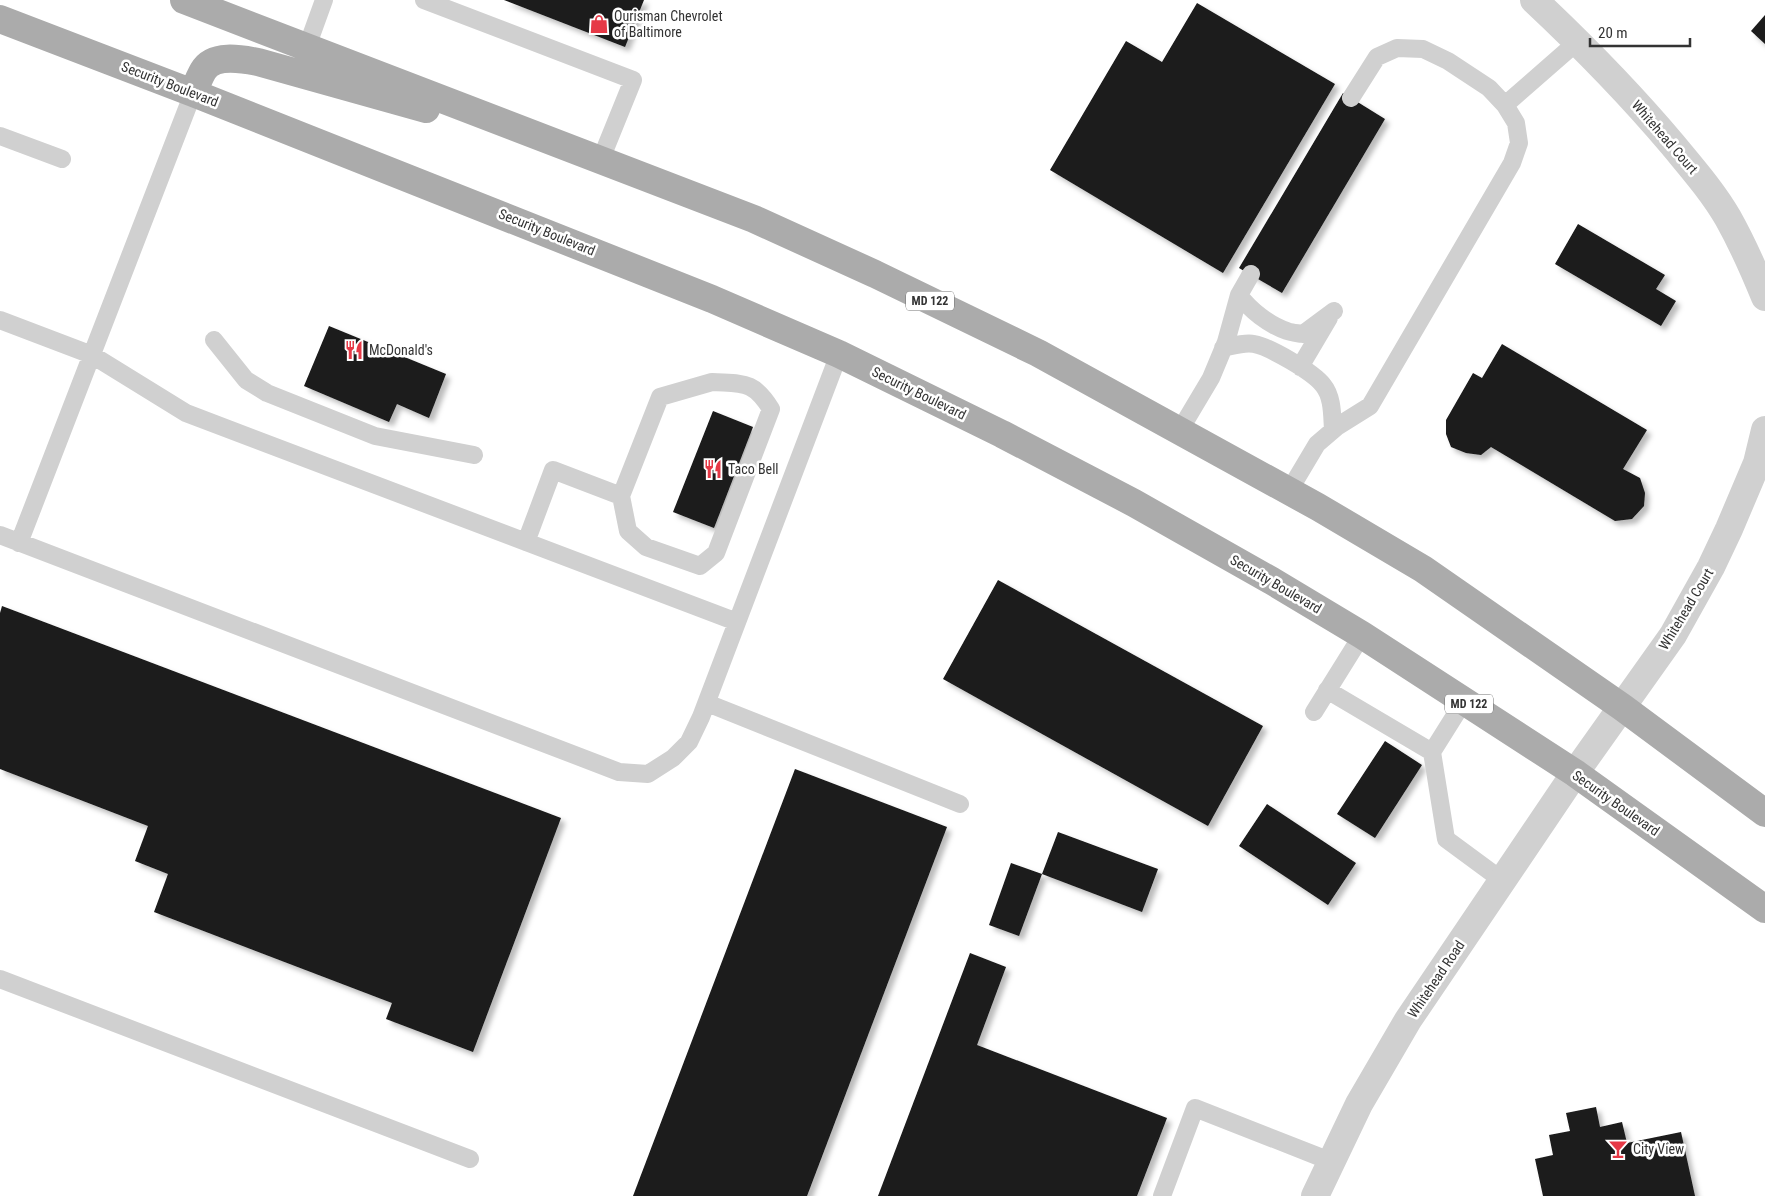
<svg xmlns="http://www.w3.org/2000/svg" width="1765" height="1196" font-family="'Roboto Condensed',sans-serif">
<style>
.building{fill:#1a1a1a;filter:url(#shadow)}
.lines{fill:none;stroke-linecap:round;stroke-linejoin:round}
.lane{stroke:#d0d0d0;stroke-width:18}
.street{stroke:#d0d0d0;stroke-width:28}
.primary{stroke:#ababab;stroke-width:28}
.labels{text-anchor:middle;stroke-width:5;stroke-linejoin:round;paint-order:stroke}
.shield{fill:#fff;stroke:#707070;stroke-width:1}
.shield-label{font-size:12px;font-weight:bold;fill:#333}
.poi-label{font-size:14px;fill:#333;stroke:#fff;text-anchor:start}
.street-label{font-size:14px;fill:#333;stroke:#fff}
</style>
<defs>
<filter id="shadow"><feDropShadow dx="4.5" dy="4.5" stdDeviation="2.5" flood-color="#0004"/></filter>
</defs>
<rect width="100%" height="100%" fill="#fff"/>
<!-- building -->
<path class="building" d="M504,0h140l-19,47z
M1197,3l138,81 -112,189 -173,-103 76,-129 36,21z
M1765,15v29l-14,-13z
M1343,93l42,26 -103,174 -43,-25z
M1578,224l87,51 -9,14 20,12 -15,25 -106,-62z
M329,326l117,48 -17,44 -32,-14 -8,18 -85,-36z
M1502,344l145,86 -24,39 17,9 5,15 -1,13 -12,13 -17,2 -124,-74 -10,8 -15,-2 -15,-6 -5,-13v-14l27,-47 9,5z
M713,411l40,16 -39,101 -41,-16z
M998,580l265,146 -55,100 -265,-147z
M2,606l559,212 -88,234 -87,-33 6,-16 -238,-91 14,-38 -33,-13 13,-35 -148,-57v-156z
M1385,741l37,24 -47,73 -38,-24z
M795,769l152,58 -140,369h-174z
M1267,804l89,59 -28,42 -89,-59z
M1058,832l100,37 -16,43 -100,-38z
M1011,863l31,11 -23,62 -30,-11z
M970,953l36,14 -29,78 190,73 -30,78h-259z
M1596,1107l4,20 22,-5 5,21 54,-11 14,64h-152l-8,-37 18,-4 -4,-20 21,-4 -4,-18z"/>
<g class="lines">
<!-- lane -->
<path class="lane" d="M424,0l209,80 -32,79
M307,47l17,-47
M1505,105l72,-63
M0,136l62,23
M1239,295c11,15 30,30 48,36 5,2 11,2 16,3l31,-23
M0,320l92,35 94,58 551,209
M214,340l32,40 21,13 108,43 99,19
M1223,348c10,-2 21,-6 31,-4 16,3 59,28 69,41 10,12 9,31 10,45
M1300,367l29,-49
M712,382c31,2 41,-2 59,27l-55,144 -16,13 -54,-19 -18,-16 -7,-35 39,-99z
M1180,430l31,-52 15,-36 13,-47 12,-21
M1289,491l28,-47 21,-18 32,-20 142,-243 7,-20 -3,-20 -11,-18 -16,-17 -41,-27 -25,-12 -26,-1 -20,9 -26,41
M0,535l619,237 29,2 25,-16 16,-16 12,-25 138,-363
M526,542l27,-72 68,26
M19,543l174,-450
M1327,690l105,62 14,87 57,42
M707,703l253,101
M1314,712l48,-77
M1432,752l32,-51
M0,979l470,180
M1162,1196l33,-88 135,53"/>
<!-- street -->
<path class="street" d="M1534,0c49,46 96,94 139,145 19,23 40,47 55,73 14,25 26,52 37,79
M1315,1196l44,-92 49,-84 167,-247 98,-138 38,-68 18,-38 28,-66 8,-33"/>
<!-- primary -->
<path class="primary" d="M184,0l570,219 121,55 163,79 280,154 105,62 199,138 143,106
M0,19l193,74 519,206 127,55 163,80 132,69 138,78 90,54 213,138 190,136
M193,93c3,-7 6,-15 10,-22 10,-18 39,-12 55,-9l168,47"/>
</g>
<!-- icons -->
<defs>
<g id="shop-bare" transform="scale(1.5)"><path d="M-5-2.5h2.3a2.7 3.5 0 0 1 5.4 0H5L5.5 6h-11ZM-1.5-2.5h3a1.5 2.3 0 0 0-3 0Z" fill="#e63946" stroke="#fff" stroke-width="2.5" paint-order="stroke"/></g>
<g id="restaurant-bare" transform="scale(1.5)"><path d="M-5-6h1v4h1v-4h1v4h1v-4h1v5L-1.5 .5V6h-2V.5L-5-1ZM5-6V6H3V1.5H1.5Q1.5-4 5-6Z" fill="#e63946" stroke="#fff" stroke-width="2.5" paint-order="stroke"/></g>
<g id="bar-bare" transform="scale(1.5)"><path d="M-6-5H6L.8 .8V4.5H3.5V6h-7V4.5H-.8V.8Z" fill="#e63946" stroke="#fff" stroke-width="2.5" paint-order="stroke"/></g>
</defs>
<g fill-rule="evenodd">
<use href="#shop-bare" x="599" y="24"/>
<use href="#restaurant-bare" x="354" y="350"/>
<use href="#restaurant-bare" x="713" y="469"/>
<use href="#bar-bare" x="1618" y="1149"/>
</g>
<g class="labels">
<!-- shield labels -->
<g class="shield">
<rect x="906" y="291.5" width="48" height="19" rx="4"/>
<rect x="1445" y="694.5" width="48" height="19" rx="4"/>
</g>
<g class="shield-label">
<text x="930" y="305">MD 122</text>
<text x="1469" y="708">MD 122</text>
</g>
<!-- poi labels -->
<g class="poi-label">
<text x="614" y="21">Ourisman Chevrolet<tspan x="614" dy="16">of Baltimore</tspan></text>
<text x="369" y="355">McDonald's</text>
<text x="728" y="474">Taco Bell</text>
<text x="1633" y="1154">City View</text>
</g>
<!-- street labels -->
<g class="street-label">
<text transform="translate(170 84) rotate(21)" y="5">Security Boulevard</text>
<text transform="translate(1665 137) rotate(49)" y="5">Whitehead Court</text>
<text transform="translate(547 232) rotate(22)" y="5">Security Boulevard</text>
<text transform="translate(919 393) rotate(26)" y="5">Security Boulevard</text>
<text transform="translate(1276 584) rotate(30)" y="5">Security Boulevard</text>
<text transform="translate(1686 609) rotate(-59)" y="5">Whitehead Court</text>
<text transform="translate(1616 803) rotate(35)" y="5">Security Boulevard</text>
<text transform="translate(1436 979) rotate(-56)" y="5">Whitehead Road</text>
</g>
</g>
<!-- scale -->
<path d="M1590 38v8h100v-8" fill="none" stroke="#333333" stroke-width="2.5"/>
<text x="1598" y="38" font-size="15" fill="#333333" stroke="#ffffff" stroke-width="4" paint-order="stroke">20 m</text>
</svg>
